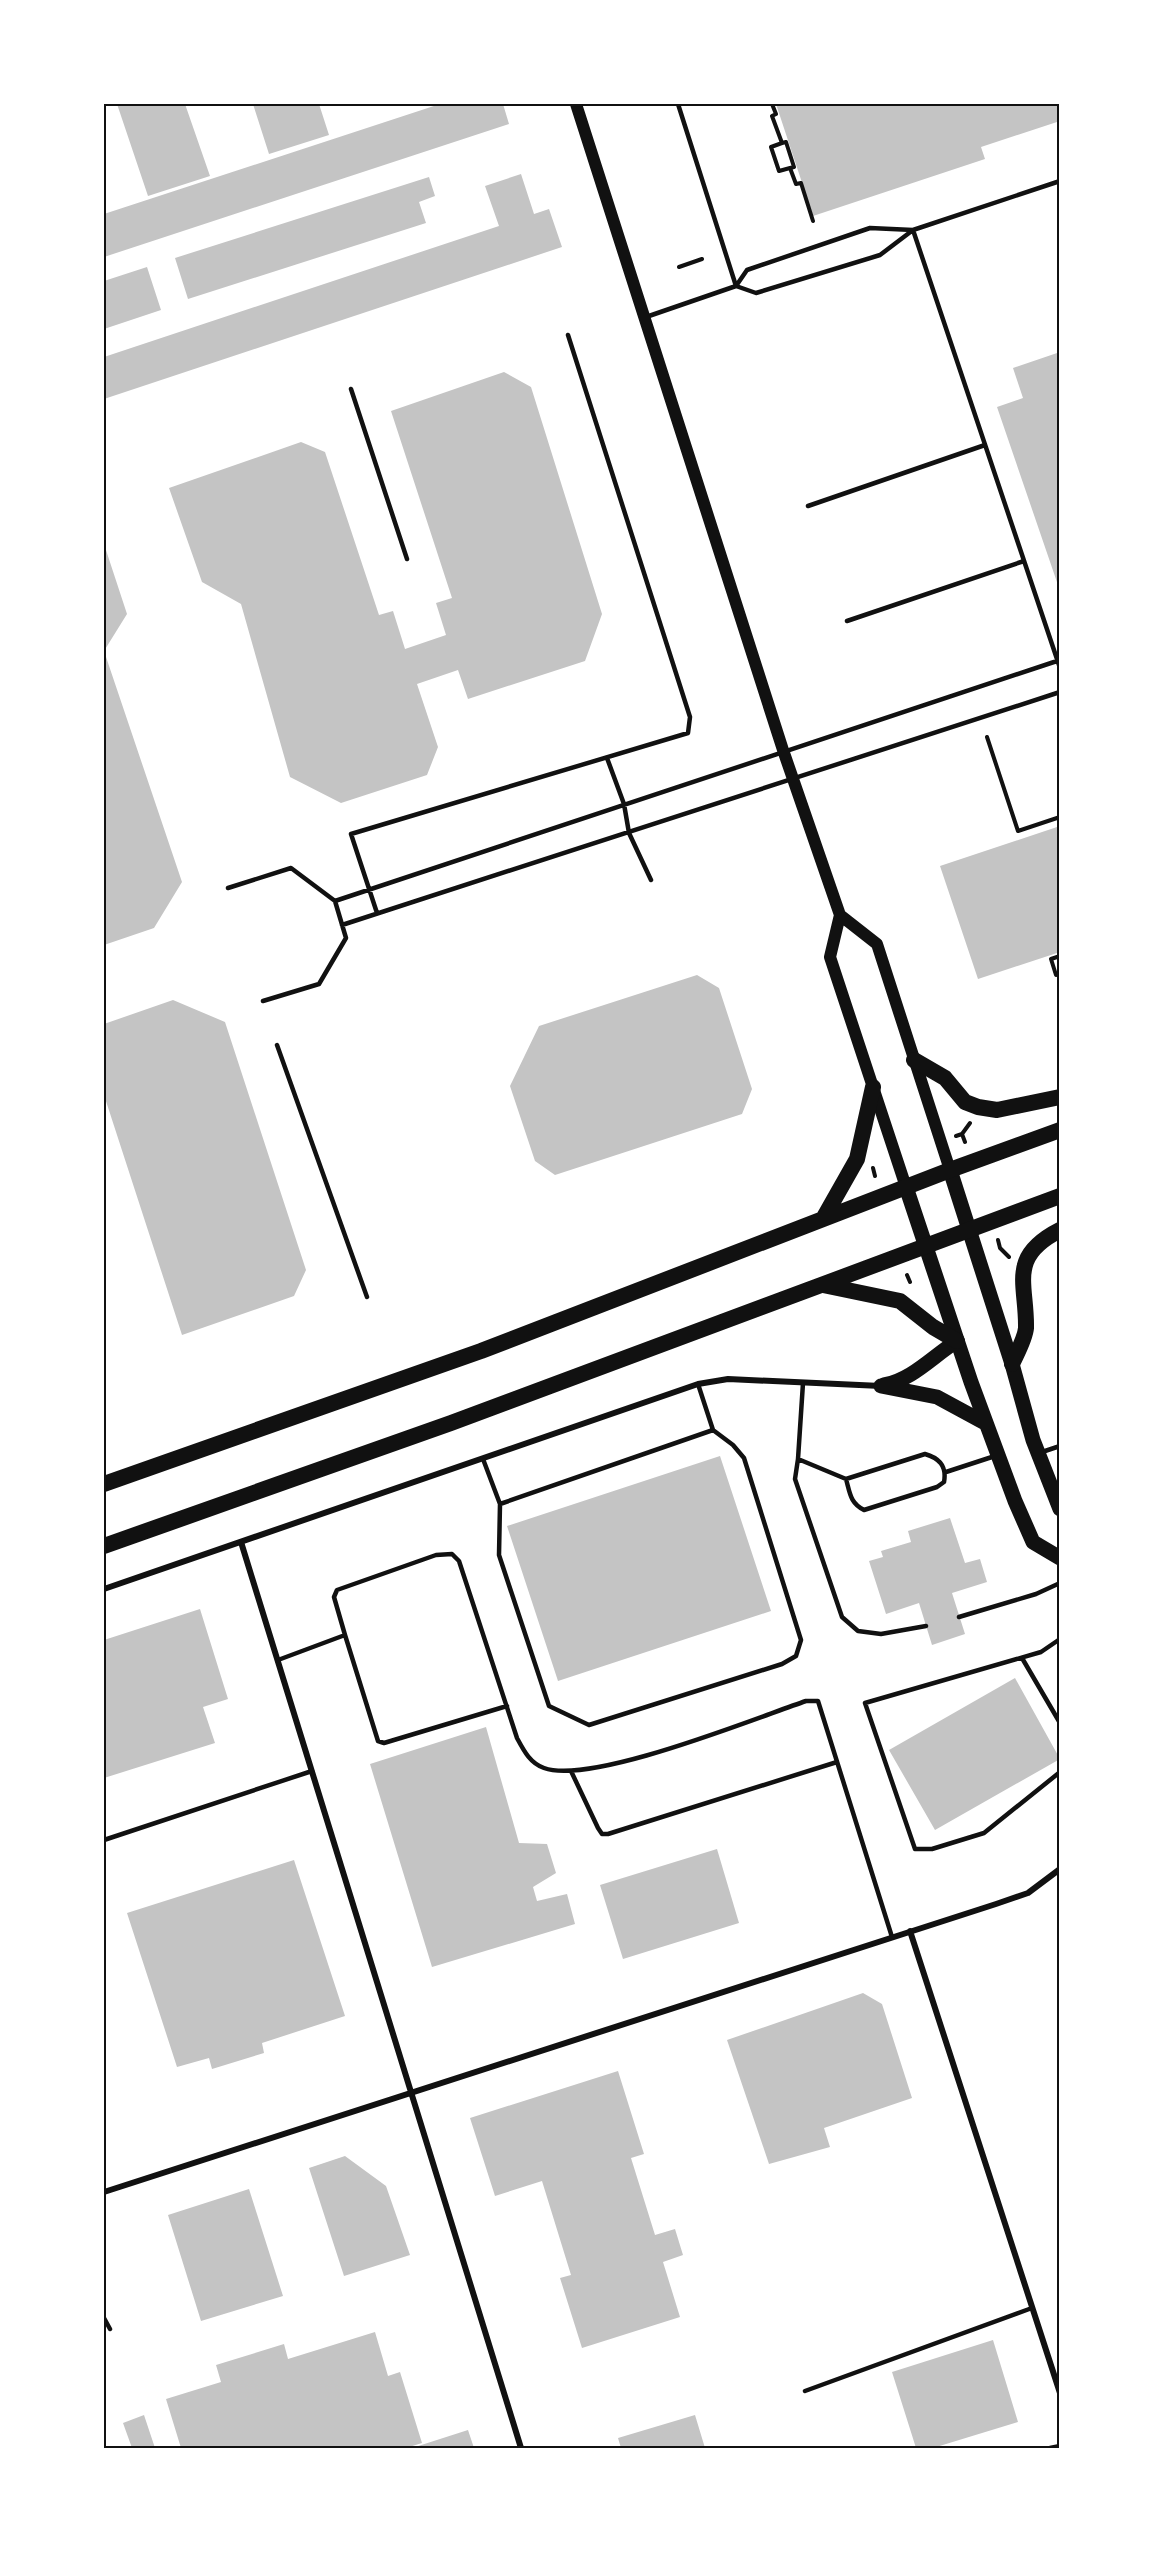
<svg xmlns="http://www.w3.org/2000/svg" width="1163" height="2552" font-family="'Fira Sans Condensed',sans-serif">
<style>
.building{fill:#c4c4c4}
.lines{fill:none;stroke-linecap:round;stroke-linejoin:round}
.path{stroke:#111;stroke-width:4}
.service{stroke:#111;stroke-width:4.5}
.minor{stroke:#111;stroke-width:6}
.secondary{stroke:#111;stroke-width:12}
.primary{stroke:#111;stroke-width:15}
.trunk{stroke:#111;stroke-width:16}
.neatline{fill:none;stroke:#111;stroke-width:2}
</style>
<rect width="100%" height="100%" fill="#fff"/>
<!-- building -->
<path class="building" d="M117,104h68l25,72 -62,20z
M253,104h66l10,31 -60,19z
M440,104h63l6,20 -405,133v-43z
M776,104h284v17l-79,26 4,12 -172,57z
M521,174l13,40 15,-5 13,38 -458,152v-42l395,-131 -14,-40z
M429,177l6,19 -16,6 7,21 -238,76 -13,-41z
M147,267l14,43 -57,19v-48z
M1060,352v236h-1l-62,-181 26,-9 -10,-30z
M504,372l27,15 71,227 -17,47 -117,38 -10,-29 -41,14 21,63 -11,28 -86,28 -51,-26 -49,-173 -39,-22 -33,-94 132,-46 24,10 54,163 14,-4 12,38 41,-14 -10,-32 16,-5 -61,-187z
M104,544l23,70 -23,37 78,231 -28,46 -50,17z
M1060,826v126l-82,27 -38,-113z
M697,975l22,13 33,101 -10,25 -187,61 -20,-14 -25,-75 29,-60z
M173,1000l52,22 81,248 -12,26 -112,39 -78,-240v-71z
M720,1456l51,155 -213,70 -51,-155z
M950,1518l15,45 15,-4 7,23 -35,11 13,41 -33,11 -13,-42 -33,11 -17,-53 14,-4 -2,-6 30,-9 -3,-11z
M200,1609l28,90 -25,8 12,36 -111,35v-138z
M1015,1678l45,81 -125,71 -46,-80z
M486,1727l33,116 28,1 9,29 -23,14 4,14 30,-7 8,30 -143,43 -62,-203z
M717,1849l22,74 -116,36 -23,-74z
M294,1860l51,156 -83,27 2,10 -52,16 -3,-11 -32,9 -50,-154z
M863,1993l19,11 30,94 -88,30 6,19 -61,17 -42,-124z
M618,2071l26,83 -13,4 24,77 20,-6 8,26 -20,7 17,55 -98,31 -22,-70 11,-3 -29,-94 -47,15 -25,-78z
M345,2156l41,30 24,69 -66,21 -35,-108z
M249,2189l34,107 -82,25 -33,-106z
M375,2332l13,44 12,-4 22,71 -16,5h-225l-15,-49 55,-17 -5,-17 68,-21 4,15z
M993,2340l25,82 -85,26h-17l-24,-76z
M144,2415l11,33h-23l-9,-25z
M695,2415l10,33h-84l-3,-10z
M468,2430l6,18h-62z"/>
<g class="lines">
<!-- path -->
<path class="path" d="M772,104l4,10 -4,2 10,27 -11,4 8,24 11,-3 6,16 5,-1 12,38
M782,143l4,-1 8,25 -4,1
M679,267l23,-8
M987,737l31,94 42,-14
M1056,975l-5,-16 9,-3
M962,1134l3,8
M956,1136l6,-2 8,-11
M873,1168l2,8
M998,1240l2,8 9,9
M907,1275l3,7"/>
<!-- service -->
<path class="service" d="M678,104l58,182
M913,230l147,438
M736,286l11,-16 123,-42 43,2
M646,317l90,-31 20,7 124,-38 33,-25 147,-49
M351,389l56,170
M808,506l177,-61
M847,621l177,-60
M607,758l17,46 5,29 22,47
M228,888l63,-20 44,33 11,37 -27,46 -56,17
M335,901l725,-241
M377,913l-26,-79 337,-101 2,-16 -122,-382
M342,925l718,-233
M277,1045l90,252
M803,1383l-5,76 48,20 79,-25c14,4 22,12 19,28l-7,5 -73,23c-14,-7 -14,-17 -18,-31
M1042,1452l18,-6
M483,1459l17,45 -1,51 50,151 40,19 193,-61 14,-8 5,-16 -57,-182 -11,-13 -20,-15 -15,-46
M798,1459l-3,20 47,138 16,14 23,3 45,-8
M946,1472l49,-16
M500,1504l213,-74
M959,1617l77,-23 24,-11
M345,1635l33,106 6,2 123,-37
M1060,1639l-19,13 -176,51 50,146h17l52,-16 76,-61
M1022,1658l38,65
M278,1660l67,-25 -11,-38 3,-7 99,-35 16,-1 7,7 58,177c7,13 13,25 27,30 47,17 209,-49 262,-67h12l74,236
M571,1771l27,57 4,6h6l229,-72
M104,1840l208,-69
M104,2318l6,11
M805,2391l227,-83
M1050,2448l10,-2"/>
<!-- minor -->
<path class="minor" d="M241,1542l280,906
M104,1589l594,-205 30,-5 153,7
M910,1931l150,462
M104,2192l892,-288 32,-11 32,-24"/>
<!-- secondary -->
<path class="secondary" d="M576,104l207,646 57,165 -10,42 76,230
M840,915l37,29 73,226"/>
<!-- primary -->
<path class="primary" d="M950,1170l62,194 21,76 27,69
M906,1187l65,195 44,119 18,41 27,16
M884,1385c28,-5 49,-29 73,-44
M881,1386l56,11 48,26"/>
<!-- trunk -->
<path class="trunk" d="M914,1060l31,18 20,24 13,5 19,3 63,-13
M823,1219l34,-60 16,-72
M823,1285l77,16 33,26 24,14
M1012,1364c5,-11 13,-25 14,-36 1,-44 -19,-71 34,-98
M104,1484l377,-133 469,-181 110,-40
M104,1546l347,-123 609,-227"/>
</g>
<!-- border -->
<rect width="1163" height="2552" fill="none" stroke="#ffffff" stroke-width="210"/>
<rect x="105" y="105" width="953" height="2342" class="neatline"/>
</svg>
